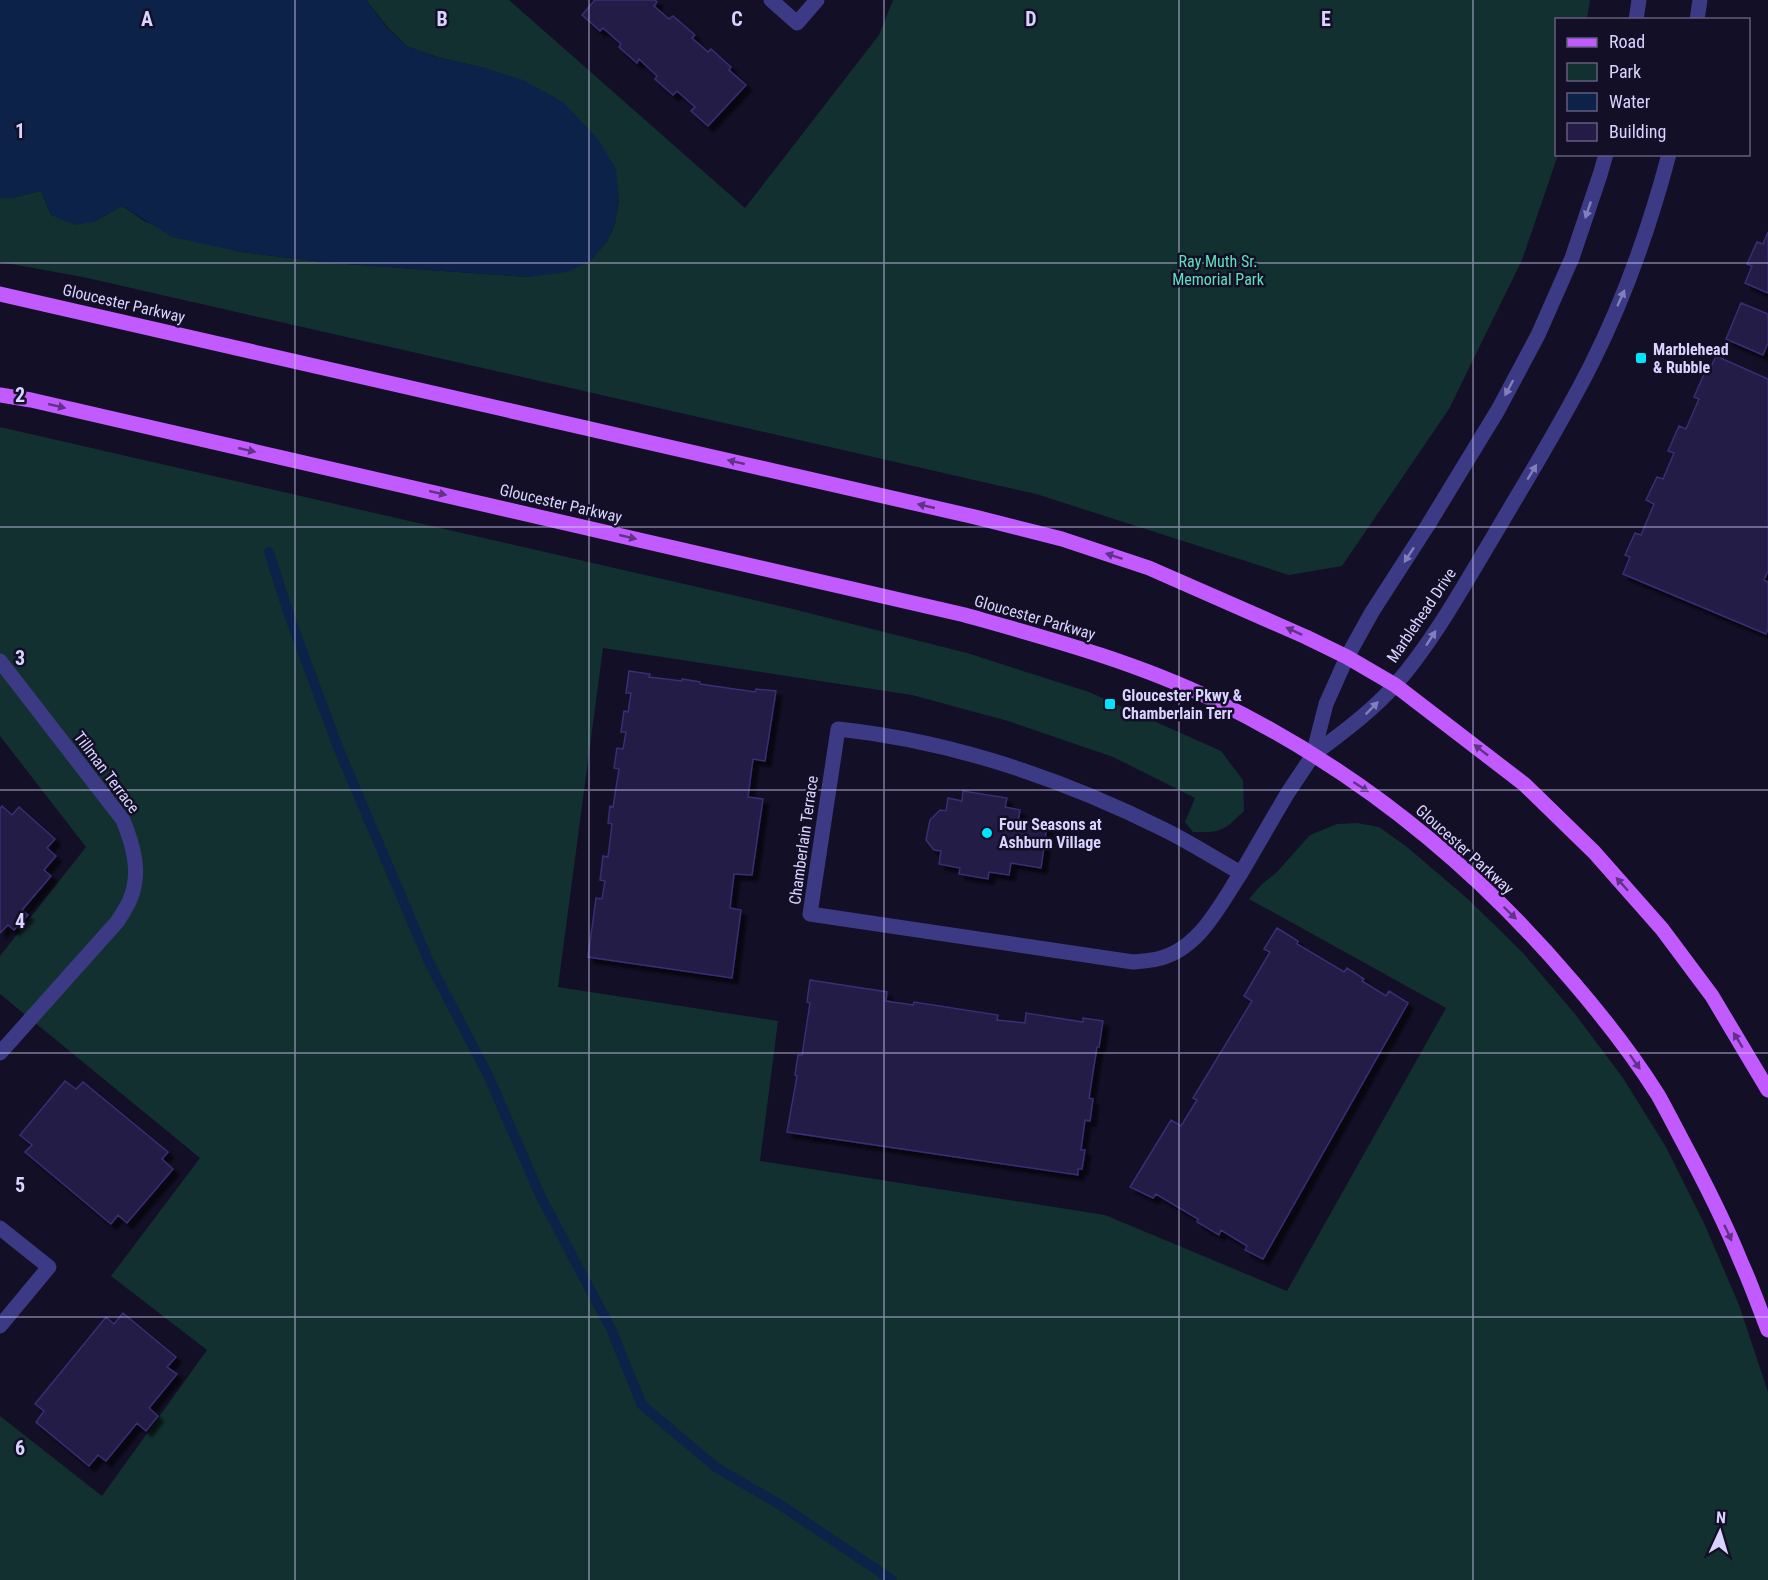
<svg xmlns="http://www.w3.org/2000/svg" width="1768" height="1580" font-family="'Roboto Condensed',sans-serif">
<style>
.green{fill:#12302f}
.water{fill:#0c2248}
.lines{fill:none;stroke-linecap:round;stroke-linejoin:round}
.stream{stroke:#0c2248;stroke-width:10}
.building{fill:#241b47;stroke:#3b2d73;stroke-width:1.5;filter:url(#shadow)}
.minor{stroke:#3d3a85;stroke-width:15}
.major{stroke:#c25bff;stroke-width:15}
.oneway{fill:#837fbc}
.oneway2{fill:#623188}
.grid{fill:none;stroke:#d9d4ff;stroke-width:1.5;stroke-opacity:0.55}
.poi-dot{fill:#00e5ff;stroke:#130f26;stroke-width:2}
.labels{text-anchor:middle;stroke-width:5;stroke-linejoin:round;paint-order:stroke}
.park-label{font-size:16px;fill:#5fe0c0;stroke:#130f26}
.street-label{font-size:16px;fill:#d9d4ff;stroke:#130f26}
.poi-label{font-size:16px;font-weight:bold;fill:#d9d4ff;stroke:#130f26;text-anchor:start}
.grid-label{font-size:20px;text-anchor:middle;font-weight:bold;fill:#d9d4ff;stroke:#130f26;stroke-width:5;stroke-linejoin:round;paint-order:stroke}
</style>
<defs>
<filter id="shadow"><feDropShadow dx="5.5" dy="5.5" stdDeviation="1.5" flood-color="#0009"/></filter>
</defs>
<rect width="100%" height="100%" fill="#130f26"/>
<!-- green -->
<path class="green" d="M366,0h143l236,208 134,-173 14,-35h697l-3,19 -31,1v134l2,1 -36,105 -73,149 -107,157 -53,9 -253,-81 -953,-217 -83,-15v-65l11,1 30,-7 10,24 42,7 29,-16 24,16 95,30 91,11 196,14 78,-34 9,-19 4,-25 -134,-131 -45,-10 -32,-11 -19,-18z
M0,427l793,182 174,44 122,39 132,59 22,29 1,31c-20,19 -22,22 -51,21l-8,-10 10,-24 -82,-41 -105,-36 -96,-26 -309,-47 -45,339 220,34 -18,140 345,54 182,76 159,-283 -197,-109 12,-14 16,-13 33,-37 27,-11 20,-1 22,4 28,20 62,53 54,53 52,61 48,64 43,69 38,76 35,82 29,87v188h-1768v-164l102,80 105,-146 -96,-74 89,-118 -200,-164v-38l86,-109 -86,-111z"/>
<!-- water -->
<path class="water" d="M0,0h366l22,29 20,18 32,11 45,10 38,12 40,22 35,37 18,30 3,30 -4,25 -9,19 -15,18 -24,11 -39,5 -196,-14 -91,-11 -69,-15 -50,-31 -29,16 -18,3 -24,-10 -10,-24 -30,7 -11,-1z"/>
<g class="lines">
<!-- stream -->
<path class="stream" d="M269,552l21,66 49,132 91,214 58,111 52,120 71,134 31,76 75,63 62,36 113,76"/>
</g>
<!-- building -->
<path class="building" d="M595,0h60l2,2 -3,4 15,13 4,-3 22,19 -3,3 16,14 3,-3 20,18 -2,3 17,15 -38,41 -17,-15 4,-4 -18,-16 -4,4 -18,-16 2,-3 -18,-17 -2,4 -18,-16 2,-3 -18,-16 -3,3 -18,-16z
M1768,232v61l-23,-10 7,-17 -5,-2 10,-22 6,2z
M1741,303l27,11v29l-5,12 -37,-16z
M1716,356l52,23v192l-4,9 4,2v47l-2,5 -143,-60 7,-17 -5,-2 10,-22 6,2 13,-31 -8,-4 11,-23 6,2 11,-26 -6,-2 11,-25 7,3 13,-30 -5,-2 11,-25 3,1z
M629,671l21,3 -1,3 33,4v-2l18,3v2l55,8 1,-3 20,2 -11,70 -12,-2 -5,38 15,2 -11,76 -18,-1 -4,34 11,2 -9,68 -144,-21 8,-59 6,1 3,-18 -5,-1 3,-24 5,1 4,-33 -4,-1 2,-17 3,1 6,-38 -5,-1 3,-20 6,1 3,-17h-5l3,-21 4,1 3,-19h-5z
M963,791l44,7 -2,9 15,3 -2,11 29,5 -6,42 -30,-5 -2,12 -20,-3 -1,7 -29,-5 1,-6 -21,-4 2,-13 -7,-1 -8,-10 4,-20 10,-10 6,1 2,-13 14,3z
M2,806l10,9 7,-8 36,32 -8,9 9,8 -12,14 7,6 -29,34 6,5 -14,15 -6,-5 -8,8v-124z
M1277,928l21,13 -1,3 47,28 3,-4 17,11 -2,2 24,15 3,-5 19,12 -145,256 -18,-9 2,-4 -26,-16 -2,5 -22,-13 1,-3 -42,-25 -3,4 -23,-11 41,-67 10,6 16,-26 -4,-2 59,-97 -8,-5 26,-44 -6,-3z
M810,980l77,12 -1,9 27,4 1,-3 84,13 -1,5 28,3 1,-10 57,9v-4l20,3 -4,26h-2l-8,51 4,1 -3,22 -5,-1 -4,30h4l-3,19h-4v6l-291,-43 10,-56 -2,-1 3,-20h4l8,-52 -3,-1z
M65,1081l11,8 7,-7 85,70 -6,7 11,10 -46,54 -9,-8 -7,9 -86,-72 7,-7 -12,-10z
M123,1313l53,44 -9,10 10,7 -28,34 9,8 -12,15 -9,-8 -31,38 -8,-6 -9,11 -53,-44 8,-11 -9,-7 71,-87 8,7z"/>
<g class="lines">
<!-- minor -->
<path class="minor" d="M771,0l26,23 20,-23
M1636,20l3,-20
M1697,20l3,-20
M0,661l123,159c10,25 18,51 8,77 -3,9 -9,17 -14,25l-117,131
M838,729c114,12 225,50 327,101 26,13 51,29 76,43 -22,33 -42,77 -84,86 -8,2 -16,2 -24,3l-323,-48z
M1313,755c29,-22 58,-43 83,-71 38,-44 67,-97 97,-147 34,-58 69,-114 99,-174 33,-66 58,-137 77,-209
M1241,873l46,-79 26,-39 13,-51 21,-47 25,-45 56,-87 70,-115 40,-75 34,-77 28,-83 6,-21
M0,1228l49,39 -49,59"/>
<!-- major -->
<path class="major" d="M0,294l975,223 87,22 87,29 157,69 41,20 48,28 129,99 70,68 68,77 50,67 56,94
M0,395l31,5 934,215c85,24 171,47 251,86 138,67 258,164 357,281 30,35 60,73 85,113 8,14 16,30 24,45 21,39 42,80 59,122 10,22 18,45 27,68"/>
</g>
<!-- one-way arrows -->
<defs><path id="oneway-solid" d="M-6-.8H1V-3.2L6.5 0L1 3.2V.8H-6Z" transform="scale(1.5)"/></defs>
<g class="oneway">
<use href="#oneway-solid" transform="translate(1588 210) rotate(109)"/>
<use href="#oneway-solid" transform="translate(1621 298) rotate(-66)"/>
<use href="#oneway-solid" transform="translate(1509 388) rotate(118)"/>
<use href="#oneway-solid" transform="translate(1532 472) rotate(-59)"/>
<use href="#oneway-solid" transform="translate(1409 555) rotate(123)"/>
<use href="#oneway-solid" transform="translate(1431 638) rotate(-57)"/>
<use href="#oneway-solid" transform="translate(1372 708) rotate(-45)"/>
</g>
<g class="oneway2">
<use href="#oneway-solid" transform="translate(57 406) rotate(13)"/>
<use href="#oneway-solid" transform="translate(247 450) rotate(13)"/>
<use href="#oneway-solid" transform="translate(736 462) rotate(-167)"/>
<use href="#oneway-solid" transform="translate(438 493) rotate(13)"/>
<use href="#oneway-solid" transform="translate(926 506) rotate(-167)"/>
<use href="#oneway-solid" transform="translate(628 537) rotate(13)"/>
<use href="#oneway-solid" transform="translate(1114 556) rotate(-162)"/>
<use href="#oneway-solid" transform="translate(1294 631) rotate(-155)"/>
<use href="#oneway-solid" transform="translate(1481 750) rotate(-142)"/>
<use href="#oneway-solid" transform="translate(1361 787) rotate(33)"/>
<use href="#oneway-solid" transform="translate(1622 884) rotate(-132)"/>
<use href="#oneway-solid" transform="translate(1510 913) rotate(44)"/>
<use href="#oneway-solid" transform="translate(1738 1040) rotate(-121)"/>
<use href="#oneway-solid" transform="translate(1635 1062) rotate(55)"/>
<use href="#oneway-solid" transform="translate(1728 1233) rotate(65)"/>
</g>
<!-- grid -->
<path class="grid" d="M295,0v1580M589,0v1580M884,0v1580M1179,0v1580M1473,0v1580M0,263h1768M0,527h1768M0,790h1768M0,1053h1768M0,1317h1768"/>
<!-- markers -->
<g class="poi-dot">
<rect x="1635" y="352" width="12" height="12" rx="3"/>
<rect x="1104" y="698" width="12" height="12" rx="3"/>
<circle cx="987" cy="833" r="6"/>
</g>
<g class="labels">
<!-- park labels -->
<g class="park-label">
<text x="1218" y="267">Ray Muth Sr.<tspan x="1218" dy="18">Memorial Park</tspan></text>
</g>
<!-- street labels -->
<g class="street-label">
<text transform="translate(124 303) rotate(13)" y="6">Gloucester Parkway</text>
<text transform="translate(561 503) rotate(13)" y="6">Gloucester Parkway</text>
<text transform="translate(1421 615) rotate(-56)" y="6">Marblehead Drive</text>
<text transform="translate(1035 617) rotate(16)" y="6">Gloucester Parkway</text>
<text transform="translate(107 772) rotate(53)" y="6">Tillman Terrace</text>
<text transform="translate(803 840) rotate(-82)" y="6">Chamberlain Terrace</text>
<text transform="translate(1465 849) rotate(42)" y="6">Gloucester Parkway</text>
</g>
<!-- poi labels -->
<g class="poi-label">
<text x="1653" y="355">Marblehead<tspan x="1653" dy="18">&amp; Rubble</tspan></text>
<text x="1122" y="701">Gloucester Pkwy &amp;<tspan x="1122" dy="18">Chamberlain Terr</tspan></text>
<text x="999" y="830">Four Seasons at<tspan x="999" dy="18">Ashburn Village</tspan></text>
</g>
</g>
<g class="grid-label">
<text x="147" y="26">A</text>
<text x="442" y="26">B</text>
<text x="737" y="26">C</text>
<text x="1031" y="26">D</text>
<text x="1326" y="26">E</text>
<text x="20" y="138">1</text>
<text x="20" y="402">2</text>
<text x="20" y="665">3</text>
<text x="20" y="928">4</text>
<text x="20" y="1192">5</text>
<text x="20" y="1455">6</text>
</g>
<!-- legend -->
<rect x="1555" y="18" width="195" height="138" fill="#130f26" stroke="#625e7d" stroke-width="1.5"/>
<rect x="1567" y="38" width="30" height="9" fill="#c25bff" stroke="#625e7d" stroke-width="1.5"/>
<text x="1609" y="48" font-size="18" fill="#d9d4ff">Road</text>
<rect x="1567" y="63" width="30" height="18" fill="#12302f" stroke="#625e7d" stroke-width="1.5"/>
<text x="1609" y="78" font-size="18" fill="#d9d4ff">Park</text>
<rect x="1567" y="93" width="30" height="18" fill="#0c2248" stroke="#625e7d" stroke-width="1.5"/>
<text x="1609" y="108" font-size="18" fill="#d9d4ff">Water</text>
<rect x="1567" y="123" width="30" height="18" fill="#241b47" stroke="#625e7d" stroke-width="1.5"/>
<text x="1609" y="138" font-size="18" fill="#d9d4ff">Building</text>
<!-- north arrow -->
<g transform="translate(1720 1532) rotate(4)" stroke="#130f26" stroke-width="4.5" paint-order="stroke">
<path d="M0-4.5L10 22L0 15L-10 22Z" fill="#d9d4ff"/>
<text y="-9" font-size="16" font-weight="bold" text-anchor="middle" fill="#d9d4ff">N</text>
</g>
</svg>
